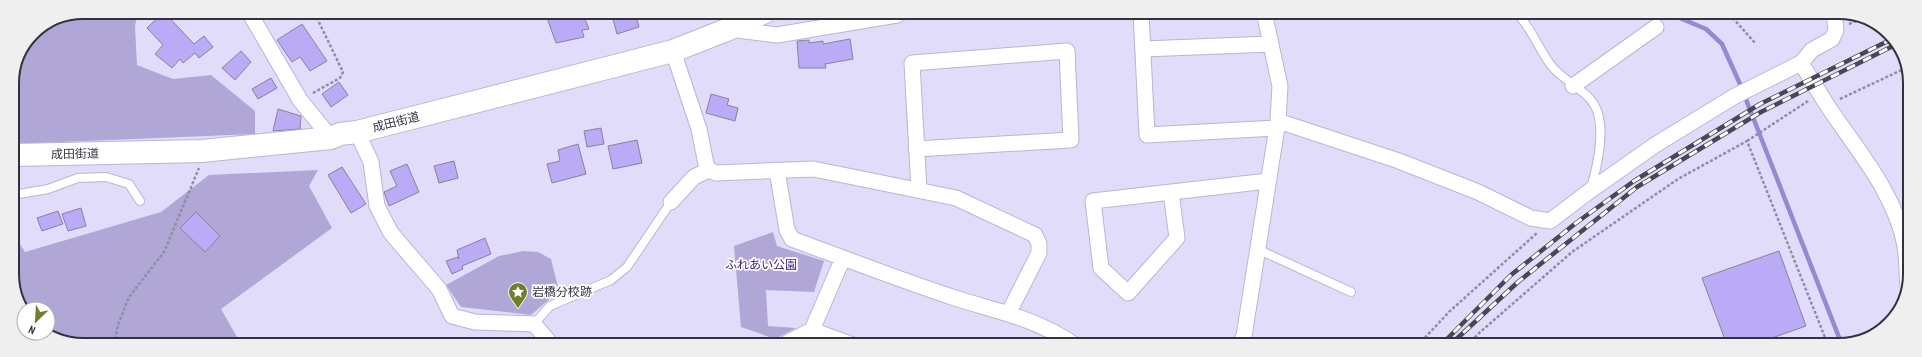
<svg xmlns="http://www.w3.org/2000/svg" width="1922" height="357" font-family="'PT Sans Narrow','Noto Sans JP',sans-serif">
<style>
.green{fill:#b0a7d6}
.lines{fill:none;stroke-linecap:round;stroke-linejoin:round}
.stream{stroke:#9988d1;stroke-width:4.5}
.building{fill:#bbaaf5;stroke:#87829e}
.service-casing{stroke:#bab5d3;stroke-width:10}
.minor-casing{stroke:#bab5d3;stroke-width:17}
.trunk-casing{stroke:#bab5d3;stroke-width:24}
.path{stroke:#918ca3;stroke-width:2.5;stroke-dasharray:3 2;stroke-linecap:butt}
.service{stroke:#fff;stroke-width:8}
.minor{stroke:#fff;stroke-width:15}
.trunk{stroke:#fff;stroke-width:22}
.rail-casing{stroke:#4a4656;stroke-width:4.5}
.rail{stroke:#fff;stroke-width:3;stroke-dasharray:9;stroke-linecap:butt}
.labels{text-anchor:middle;stroke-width:3.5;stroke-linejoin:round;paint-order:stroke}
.street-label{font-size:12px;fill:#34313e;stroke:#fff}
.park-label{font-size:12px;fill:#3a1a70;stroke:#fff}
.poi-label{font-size:12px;fill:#34313e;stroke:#fff;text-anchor:start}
.rim{fill:none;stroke:#34313e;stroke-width:2}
</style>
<rect width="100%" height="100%" fill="#e2dcfb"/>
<!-- green -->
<path class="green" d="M83,12h55l-3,14 2,39 36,14 38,-4 44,36v23l-242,10c-1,-46 -10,-105 43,-127 8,-3 18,-3 27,-5z
M318,170l-9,16 23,42 -111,81 20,35h-168l-25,-11v-24h-23l-11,-17v-57l11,17 136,-40 48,-37z
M773,232l4,14 47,15 -10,31 -48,-2 2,36 28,2 -21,11 -34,-12 -7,-81z
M523,251l15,1 13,7 8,32 -28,24 -70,-8 -15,-22 53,-29z"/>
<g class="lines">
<!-- stream -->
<path class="stream" d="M1668,13l38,16 16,15 18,40 102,261"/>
</g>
<!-- building -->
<path class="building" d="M164,12l30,32 10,-8 9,11 -14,11 -4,-5 -12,10 -3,-4 -8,9 -17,-14 8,-9 -16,-17z
M562,12h20l7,17 -7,1 2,7 -28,6 -10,-28z
M611,12h24l4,15 -22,7z
M302,24l25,37 -17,10 -10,-14 -8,5 -15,-22z
M850,39l3,20 -28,5 1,4h-27l-2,-27 12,-1v3l14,-2v3z
M241,51l10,11 -16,18 -13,-12z
M271,78l6,10 -19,11 -6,-10z
M339,82l9,13 -17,12 -9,-13z
M711,94l18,5 -2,6 11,3 -3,13 -29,-8z
M278,109l23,7 -1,13 -27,2z
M601,128l3,16 -17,3 -3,-16z
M637,140l5,23 -29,6 -5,-23z
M578,144l8,30 -34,9 -5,-19 13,-3 -2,-11z
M454,161l4,17 -19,5 -5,-17z
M407,164l12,28 -30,14 -5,-14 13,-6 -7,-15z
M342,167l24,37 -15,9 -23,-38z
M81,208l5,18 -18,5 -6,-17z
M58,211l5,13 -21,7 -5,-13z
M196,212l24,24 -15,16 -25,-24z
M485,238l6,16 -29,12 1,3 -11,5 -6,-13 12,-4 1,2 -2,-9z
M1779,251l27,75 -54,19h-25l-25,-67z"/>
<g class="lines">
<!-- service casing -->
<g class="service-casing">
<path id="service" d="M1517,13c14,15 21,34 33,51 11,15 29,22 41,36 17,20 7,64 0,88
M13,195l35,-6 30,-11 28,-1 23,7 11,17
M1257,249l94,43
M534,324l16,-18 61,-26 16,-13 44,-65"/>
</g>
<!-- minor casing -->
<g class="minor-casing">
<path id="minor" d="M249,12l51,88 31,38
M1141,12l6,123 130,-7
M730,29l47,6 120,-20 5,-3
M1143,49l128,-5
M673,51l26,78 7,35 3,6 7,3 97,-4 40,8 103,21 79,37 4,9v9l-31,61
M1801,63c9,14 17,28 26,42 29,44 68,87 78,141 2,13 2,27 3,40
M1573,86l83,-59
M1278,121l121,40 79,31 53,26 19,3 41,-31 64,-45 80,-49 66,-33 11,-13 20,-11 4,-9 -2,-17
M357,132l14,30 6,44 14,27 48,56 13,27 23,6 59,2 17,20
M916,149l155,-9 -4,-89 -155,12 7,127
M777,171l10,59 5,9c54,20 108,41 163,59 44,14 80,20 120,47
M1171,192l6,46 -49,55 -27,-25 -8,-67 175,-20
M671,202l23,-25 15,-7
M812,330l41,15
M783,345l29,-15 31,-72
M1239,345l5,-9 34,-215 2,-35 -16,-74"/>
</g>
<!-- trunk casing -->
<g class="trunk-casing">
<path id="trunk" d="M13,155l189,-4 129,-13 9,-4 17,-2 316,-81 56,-22 36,-17"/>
</g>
<!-- path -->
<path class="path" d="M1704,13l10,3h17l25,28
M1849,24l13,-5
M313,93l27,-15 3,-6 -29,-60
M1840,99l68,-32
M1747,141l61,-40
M114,344l4,-19 11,-28 35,-45 35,-84
M1418,345l32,-34 87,-78
M1468,345l10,-11 94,-82 29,-20 77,-53 69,-38 81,204"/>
<!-- service -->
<use href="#service" class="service"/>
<!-- minor -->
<use href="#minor" class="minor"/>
<!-- trunk -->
<use href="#trunk" class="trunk"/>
<!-- rail casing -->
<g class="rail-casing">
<path id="rail" d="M1441,345l70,-70 65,-52 58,-42 126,-77 132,-65
M1450,345l68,-63 119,-95 124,-75 134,-67"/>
</g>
<!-- rail -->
<use href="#rail" class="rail"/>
</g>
<!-- icons -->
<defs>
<g id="sight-pin" transform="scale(1)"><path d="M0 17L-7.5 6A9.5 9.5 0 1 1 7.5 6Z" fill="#717e2b" stroke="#fff"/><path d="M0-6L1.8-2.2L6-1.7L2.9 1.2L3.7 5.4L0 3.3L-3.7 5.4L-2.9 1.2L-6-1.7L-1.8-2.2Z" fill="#fff"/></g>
</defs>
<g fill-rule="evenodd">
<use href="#sight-pin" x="518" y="292"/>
</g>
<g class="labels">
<!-- street labels -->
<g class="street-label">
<text transform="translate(396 122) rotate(-14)" y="4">成田街道</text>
<text transform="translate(75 154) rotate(-1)" y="4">成田街道</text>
</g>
<!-- park labels -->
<g class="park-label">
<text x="761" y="269">ふれあい公園</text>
</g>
<!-- poi labels -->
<g class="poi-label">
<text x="532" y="296">岩橋分校跡</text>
</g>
</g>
<!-- crop -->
<path d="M0 0H1922V357H0ZM83 19H1839A64 64 0 0 1 1903 83V274A64 64 0 0 1 1839 338H83A64 64 0 0 1 19 274V83A64 64 0 0 1 83 19Z" fill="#efeff0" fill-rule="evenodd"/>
<path class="rim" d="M83 19H1839A64 64 0 0 1 1903 83V274A64 64 0 0 1 1839 338H83A64 64 0 0 1 19 274V83A64 64 0 0 1 83 19Z"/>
<!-- north arrow -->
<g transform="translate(36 321) rotate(205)"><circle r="19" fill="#ffffff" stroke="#aeadb2"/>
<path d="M0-3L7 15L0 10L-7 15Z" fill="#717e2b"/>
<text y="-6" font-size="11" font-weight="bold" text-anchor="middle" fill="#34313e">N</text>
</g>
</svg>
